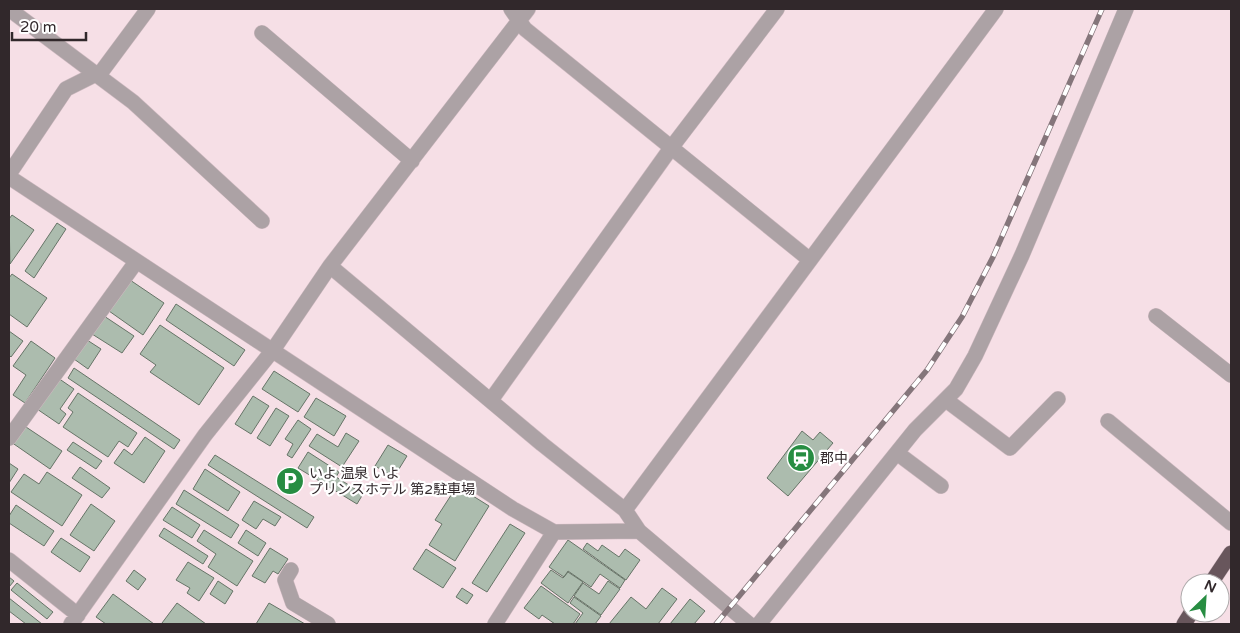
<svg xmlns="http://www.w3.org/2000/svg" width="1240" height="633" font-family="'Varela Round','Noto Sans JP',sans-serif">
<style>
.building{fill:#acbcae;stroke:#667467}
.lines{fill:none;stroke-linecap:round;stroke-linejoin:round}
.minor-casing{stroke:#cfbac1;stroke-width:16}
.highway-casing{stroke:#cfbac1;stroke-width:16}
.minor{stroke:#aca2a5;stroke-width:15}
.highway{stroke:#68565c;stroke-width:15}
.rail-casing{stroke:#85767b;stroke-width:5.5}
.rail{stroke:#fff;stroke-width:4;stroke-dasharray:11;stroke-linecap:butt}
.labels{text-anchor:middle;stroke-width:4.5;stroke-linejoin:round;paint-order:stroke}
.poi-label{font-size:14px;fill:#31282b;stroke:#fff;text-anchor:start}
</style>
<rect width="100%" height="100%" fill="#f6dfe6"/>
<!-- building -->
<path class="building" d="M12,215l22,15 -24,34 -1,-45z
M57,223l9,6 -32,49 -9,-7z
M12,274l35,24 -20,29 -18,-13v-36z
M130,280l34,23 -21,32 -34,-24z
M176,304l69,46 -11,16 -68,-46z
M104,316l30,20 -12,17 -30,-19z
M160,325l64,43 -25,37 -49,-33 6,-7 -16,-11z
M9,331l14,10 -12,16 -2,-2z
M87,340l14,9 -13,20 -14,-10z
M31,341l24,17 -30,45 -12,-8 13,-20 -13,-9z
M74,368l106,72 -6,9 -106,-71z
M274,371l36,23 -12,18 -36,-23z
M58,378l16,11 -14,20 6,5 -7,10 -22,-15z
M78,393l59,40 -9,14 -9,-6 -11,16 -45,-30 10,-15 -5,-4z
M253,396l16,10 -18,28 -16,-10z
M316,398l30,18 -12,20 -30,-19z
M276,408l13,8 -19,30 -13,-8z
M298,420l13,9 -19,29 -5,-3 6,-11 -8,-5z
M23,425l39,26 -12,18 -39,-27z
M802,431l11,9 7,-8 13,11 -45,53 -21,-18z
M346,433l13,8 -17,26 -33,-21 8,-12 21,13z
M145,437l20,14 -21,32 -30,-20 10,-14 8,6z
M73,442l29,19 -6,8 -29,-19z
M388,445l19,11 -13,21 -19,-11z
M308,452l31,20 -3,5 27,17 -6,10 -59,-36z
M215,455l99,62 -7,11 -99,-63z
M9,463l9,6 -9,14z
M80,467l30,21 -8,10 -30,-20z
M205,469l35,23 -12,19 -35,-22z
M47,472l35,23 -20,31 -51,-34 13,-18 15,10z
M457,486l32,20 -34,55 -26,-16 13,-21 -7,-4z
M184,490l55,35 -8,13 -55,-34z
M254,501l27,16 -6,9 -12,-7 -7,10 -14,-9z
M91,504l24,17 -21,30 -24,-16z
M16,505l38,26 -10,15 -35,-23v-7z
M172,507l28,18 -8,13 -29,-18z
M510,524l15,9 -38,59 -15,-9z
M164,528l44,28 -5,8 -44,-28z
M204,530l49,31 -16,25 -29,-19 8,-13 -19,-13z
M246,530l20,13 -8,13 -20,-13z
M61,538l29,19 -10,15 -29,-20z
M568,540l57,40 -5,8 -20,-14 -9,13 -23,-16 -4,6 -15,-10z
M587,543l11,8 4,-6 17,12 6,-8 15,11 -14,20 -43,-31z
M270,548l18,11 -10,15 -5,-3 -8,12 -13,-7z
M426,549l30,19 -13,20 -30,-19z
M188,562l26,16 -15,23 -12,-8 3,-5 -14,-8z
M134,570l12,9 -8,11 -12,-9z
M551,570l12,8 5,-6 15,10 -15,21 -27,-20z
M9,577l5,4 -5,6z
M218,581l15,10 -8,13 -15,-10z
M608,581l12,8 -19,26 -27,-19 9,-13 16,11z
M17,583l36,29 -6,7 -36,-29z
M541,586l39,28 -7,10h-18l-13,-9 -3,4 -15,-11z
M462,588l11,7 -6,9 -11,-7z
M662,588l15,11 -19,25h-49l22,-27 15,12z
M113,594l41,30h-48l-10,-7z
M574,597l27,19 -6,8h-20l8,-11 -13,-10z
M9,598l33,26h-16l-17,-13z
M690,599l15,12 -11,13h-24z
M177,603l29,21h-43l-1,-1z
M269,603l36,21h-49z"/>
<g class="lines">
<!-- minor casing -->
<g class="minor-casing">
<path id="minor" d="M9,9l124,93 129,119
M511,9l14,20 285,231
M262,33l150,128
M9,174l57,-85 36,-18 46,-62
M9,177l504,332 41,23 85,-1
M330,266l212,178 83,66 14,21 110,93
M1156,316l75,59
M491,400l180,-252 106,-139
M946,400l64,48 48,-49
M1108,421l123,102
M9,438l127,-176
M897,453l44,33
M625,510l371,-501
M9,560l69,55
M291,570l-6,10 8,23 35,21
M71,624l134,-189 68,-85 57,-84 198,-257
M495,624l59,-92
M759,624l156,-194 41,-41 19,-33 47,-101 104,-246"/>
</g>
<!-- highway casing -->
<g class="highway-casing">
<path id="highway" d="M1211,583l20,-30
M1184,624l7,-11"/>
</g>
<!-- minor -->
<use href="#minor" class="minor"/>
<!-- highway -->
<use href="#highway" class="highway"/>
<!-- rail casing -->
<g class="rail-casing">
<path id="rail" d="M716,624l211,-254 35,-53 31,-60 109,-248"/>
</g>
<!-- rail -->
<use href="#rail" class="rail"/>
</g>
<!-- icons -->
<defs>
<g id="station-disc" transform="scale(1.4375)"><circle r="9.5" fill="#278d42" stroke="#fff"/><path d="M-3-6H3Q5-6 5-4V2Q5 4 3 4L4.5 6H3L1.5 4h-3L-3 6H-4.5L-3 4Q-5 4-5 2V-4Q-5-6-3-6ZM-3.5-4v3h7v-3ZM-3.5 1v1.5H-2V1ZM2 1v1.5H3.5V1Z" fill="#fff"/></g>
<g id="parking-disc" transform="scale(1.4375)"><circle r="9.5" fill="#278d42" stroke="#fff"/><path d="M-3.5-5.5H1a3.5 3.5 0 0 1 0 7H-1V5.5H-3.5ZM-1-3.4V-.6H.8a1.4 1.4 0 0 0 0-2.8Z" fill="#fff"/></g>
</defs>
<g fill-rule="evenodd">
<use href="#station-disc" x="801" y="458"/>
<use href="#parking-disc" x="290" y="481"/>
</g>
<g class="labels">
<!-- poi labels -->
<g class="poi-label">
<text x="820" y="463">郡中</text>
<text x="309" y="478">いよ 温泉 いよ<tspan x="309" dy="16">プリンスホテル 第2駐車場</tspan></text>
</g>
</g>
<!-- border -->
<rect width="1240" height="633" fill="none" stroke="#31282b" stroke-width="20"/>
<!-- north arrow -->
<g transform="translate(1205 598) rotate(25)"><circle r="24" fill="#ffffff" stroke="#ada9aa"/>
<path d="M0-4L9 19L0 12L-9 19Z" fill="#278d42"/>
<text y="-8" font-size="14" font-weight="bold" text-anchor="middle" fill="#31282b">N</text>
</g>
<!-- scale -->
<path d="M12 32v8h74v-8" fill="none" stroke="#31282b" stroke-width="2.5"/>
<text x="20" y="32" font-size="15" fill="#31282b" stroke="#ffffff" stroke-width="4" paint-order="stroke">20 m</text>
</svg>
